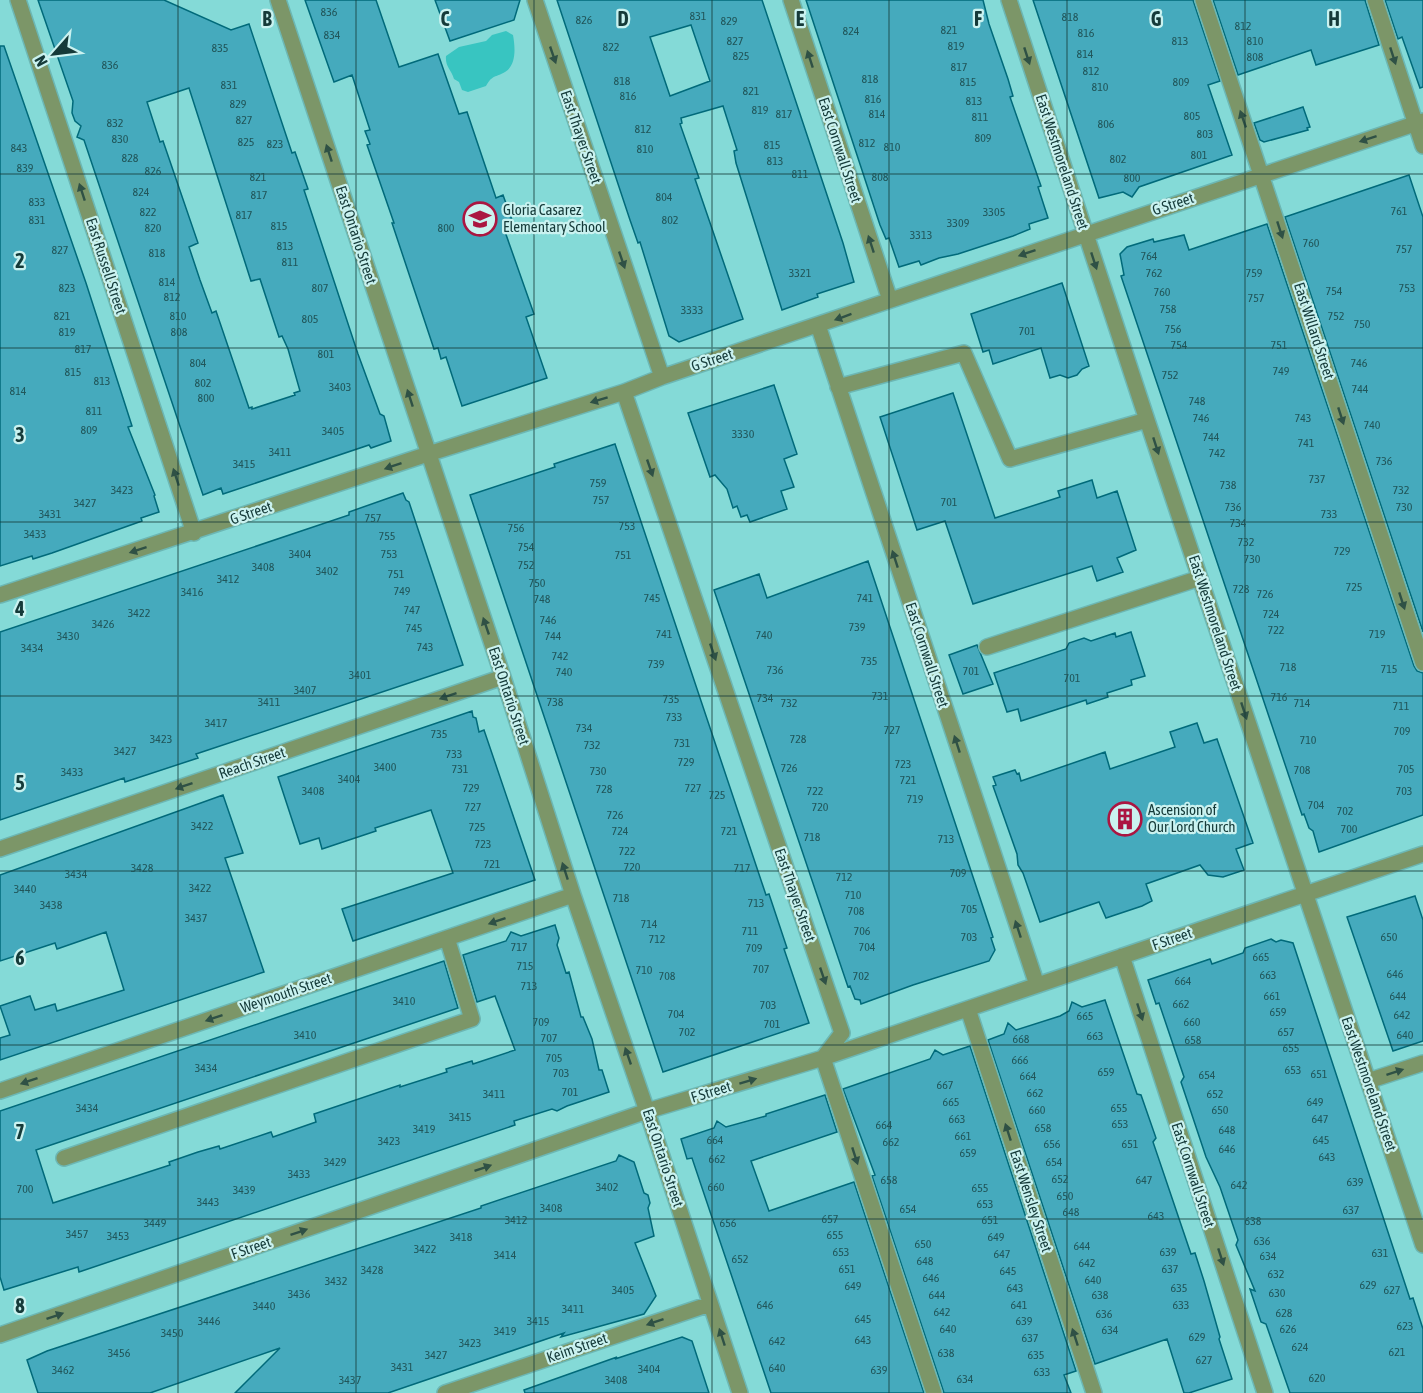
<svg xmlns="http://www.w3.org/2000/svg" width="1423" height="1393" font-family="'Asap Condensed',sans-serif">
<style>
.green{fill:#38c5c1}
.building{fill:#45aabd;stroke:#016a7a;stroke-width:1.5;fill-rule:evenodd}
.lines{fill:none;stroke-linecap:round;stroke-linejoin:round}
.minor-casing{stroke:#6cb7b4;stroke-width:18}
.minor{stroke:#7c9668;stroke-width:15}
.oneway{fill:#2f5145}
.grid{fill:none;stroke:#153a39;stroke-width:1.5;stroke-opacity:0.55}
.labels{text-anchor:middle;stroke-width:4.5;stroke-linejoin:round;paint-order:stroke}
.number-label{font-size:12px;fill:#21565a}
.street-label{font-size:15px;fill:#153a39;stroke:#caf2f0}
.poi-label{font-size:15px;fill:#153a39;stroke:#caf2f0;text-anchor:start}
.grid-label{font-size:20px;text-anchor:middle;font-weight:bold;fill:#153a39;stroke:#caf2f0;stroke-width:4.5;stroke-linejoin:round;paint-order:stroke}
</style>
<rect width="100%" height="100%" fill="#84dad7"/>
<!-- green -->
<path class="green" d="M506,31l7,4c2,11 4,30 -8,37 -10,6 -12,2 -19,14l-18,6 -6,-2 -3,-8 -5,-3c-3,-10 -9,-12 -8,-23l13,-9 27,-6 6,-6z"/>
<!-- building -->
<path class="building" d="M38,0h126l67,30 18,-6 43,129 3,-1 13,37 -4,1 54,164 22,60 4,2 7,25 -20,7 -2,-3 -146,49 -2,-6 -18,7 -119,-355 -7,-3 4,-11 -6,-5 -3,-8 1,-12zM189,88l62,193 9,-2 19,58 3,-1 6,13 12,42 -6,2 1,2 -43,14v-2l-3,1 -33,-97 -4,2 -12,-33 -11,-33 9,-4 -35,-102 -3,1 -13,-40z
M305,0h71l23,67 39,-13 21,60 8,-2 29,86 7,-3 10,28 -10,3 31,88 -8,3 21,61 -85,28 -16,-49 -5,2 -3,-11 -4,1 -42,-126h2l-27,-78 3,-1 -5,-13 5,-1 -18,-55 -18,7z
M435,0h85l-6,20 -64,21z
M557,0h205l81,243 11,39 -37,12 1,3 -36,13 -46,-147 -2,-12 3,-1 -14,-44 -42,12 1,5 -2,1 19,54 -4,1 48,140 -64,23 -10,-6 -29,-94 -2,1 -8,-23zM691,25l19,56 -40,15 -20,-59z
M806,0h177l6,24 19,55 5,17 -3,1 31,89 -3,1 10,31 -19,6 1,5 -17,7 -55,18 -19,4 -18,7 -2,-4 -20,6 -10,-29 -3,1 -6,-14z
M1033,0h160l27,81 -12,4 24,70 -93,32 -7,10 -9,-5 -24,6z
M1213,0h152l14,45 -63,20 -5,-15 -73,25z
M1385,0h38v87l-3,1 -18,-51 -4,2z
M0,46h4l82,237 46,143 -4,1 27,68 -1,1 5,16 -18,6 1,3 -90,32 -19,6 -1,-3 -32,10z
M1303,107l7,20 -3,1 1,2 -44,12 -4,-2 -6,-17z
M1409,175l14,42v415l-138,-415z
M1267,224l147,442 3,5 6,2v142l-104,37 -6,-21 -4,-3 -5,-14 -2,1 -181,-539 3,-1 -4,-21 7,-7 26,-8 1,3 30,-7 5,15z
M1062,283l27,83 -7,3 -5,6 -9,3 -8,-3 -10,3 -9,-30 -48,16 -4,-14 -6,2 -12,-38z
M774,385l23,69 -13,5 10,28 -13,4 6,18 -37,13 -3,-7 -6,2 -4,-11 -4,2 -6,-19 -12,-14 -5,2 -22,-64z
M953,393l42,125 65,-21 -2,-6 34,-11 5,18 20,-7 19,59 -19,8 6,14 -26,9 -5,-15 -119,38 -28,-83 -28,9 -37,-113z
M615,444l151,451 3,-1 18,54 -3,1 25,74 -146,49 -193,-577 85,-28 -1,-3z
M403,493l3,7 3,2 54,163 -267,89 2,4 -73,24 -1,-4 -124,42v-188l349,-117v-3z
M868,561l120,361 5,15 -2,1 4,12 -6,11 -76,24 -52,19 -1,-4 -5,-1 -5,-13 -2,1 -134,-397 45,-16 8,24z
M1131,632l14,44 -14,4 1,5 -25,8 1,4 -21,7 -1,-4 -65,21 -3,-12 -11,3 -13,-39 72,-24 3,-6 15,-5 7,3 24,-8 1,4z
M977,645l16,39 -30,10 -14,-39z
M472,711l1,6 3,1 3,14 5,-2 51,150 -182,61 -11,-32 111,-36 -22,-63 -56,18 1,3 -54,18 -3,-11 -19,6 -22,-67z
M1197,723l7,20 13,-4 36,104 -17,6 8,21 -21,7 -15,-2 -8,-10 -54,19 6,17 -10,5 -36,12 -7,-16 -59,20 -17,-49 -5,-8 -1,-11 -24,-68 3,-1 -3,-8 22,-7 2,4 2,-1 2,8 84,-29 5,17 65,-22 -5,-15z
M223,795l20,58 -18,5 39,114 -264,88v-22l10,-3 -10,-29 30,-10 5,14 20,-6 2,7 67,-21 -18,-58 -49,17 -2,-6 -55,18v-86z
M1415,896l8,24v121l-30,10 -46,-134z
M555,925l4,13 -2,7 9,28 3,-1 12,45h2l9,22 7,31h3l7,22 -42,14 -10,5 -5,-2 -38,12 1,4 -436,147 -1,-5 -74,23 -4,-13v-166l444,-150 14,47 -422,142 17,53 117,-38 -1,-3 29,-10 21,-6 1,3 51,-17 2,5 20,-7 23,-8 -2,-8 86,-29v2l47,-15 -1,-3 26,-8 1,3 42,-14 -20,-54 -18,6 -14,-47 43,-14 5,-9 10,4z
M1271,939l5,3 5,-2 12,3 117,356 3,-1 10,31v64h-133l-24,-69 -5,-2 -11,-33 5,2 -19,-46 2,-5 -18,-53 -14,-30 -25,-75 3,-5 -25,-74 -3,1 -8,-24 62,-21 2,5 31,-11 2,-5z
M1105,1000l32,94 4,1 15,43 -3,4 38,112 4,-1 9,28 16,56 -1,2 13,40 -43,14h-5l-17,-54 -72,25 -107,-324 16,-6 4,-11 8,7 44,-14 9,-5 3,-9 10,5z
M970,1046l106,325 -12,4 7,18h-127l-72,-217 3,-1 -32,-86 87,-30 5,-9 8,5z
M825,1095l12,37 -86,29 18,50 85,-29 70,211h-153l-79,-235 -5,1 -6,-20 33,-11 3,-7 9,6 40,-11v-2z
M619,1155l15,7 10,31 4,2 2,8 -2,5 6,28 -19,7 21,53 -12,18 -83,23 3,-4 -176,60h-153l45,-45 -130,45h-112l-11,-33 20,-9 434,-143v-2l135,-45z
M682,1337l10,4 17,52h-184l-1,-3 93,-33 -2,2z"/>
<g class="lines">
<!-- minor casing -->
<g class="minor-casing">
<path id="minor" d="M18,0l176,533
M278,0l225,677 70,218 74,216 93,282
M535,0l127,377
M791,0l99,300
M1009,0l138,420 276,825
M1203,0l220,663
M1375,0l48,146
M818,325l219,660
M838,387l126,-34 46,106 137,-39
M624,392l218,641 -19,25 111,335
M0,595l428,-141 196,-62 38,-15 761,-256
M987,647l213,-69
M0,849l503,-172
M1122,956l143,437
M968,1009l126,384
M1368,1081l55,-18
M0,1091l573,-196
M64,1158l408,-139 -25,-81
M0,1335l647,-224 176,-53 600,-204
M445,1393l265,-89"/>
</g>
<!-- minor -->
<use href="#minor" class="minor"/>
</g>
<!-- one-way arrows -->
<defs><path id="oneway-solid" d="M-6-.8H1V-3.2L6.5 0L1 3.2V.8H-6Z" transform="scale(1.5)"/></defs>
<g class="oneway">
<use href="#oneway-solid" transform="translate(553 55) rotate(71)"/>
<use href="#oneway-solid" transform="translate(1027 56) rotate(72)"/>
<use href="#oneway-solid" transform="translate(1393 56) rotate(72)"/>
<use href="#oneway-solid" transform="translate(810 59) rotate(-108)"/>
<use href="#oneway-solid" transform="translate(1243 119) rotate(-109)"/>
<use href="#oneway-solid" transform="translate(1368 139) rotate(162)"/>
<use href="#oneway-solid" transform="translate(329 153) rotate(-108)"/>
<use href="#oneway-solid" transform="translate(82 192) rotate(-108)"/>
<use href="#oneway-solid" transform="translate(1280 230) rotate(72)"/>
<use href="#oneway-solid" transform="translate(871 244) rotate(-108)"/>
<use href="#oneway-solid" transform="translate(1027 253) rotate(161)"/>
<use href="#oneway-solid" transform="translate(622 260) rotate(71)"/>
<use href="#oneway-solid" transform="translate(1094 261) rotate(72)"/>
<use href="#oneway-solid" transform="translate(843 317) rotate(160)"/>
<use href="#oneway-solid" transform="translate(410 398) rotate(-108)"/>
<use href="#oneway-solid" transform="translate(599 400) rotate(163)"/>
<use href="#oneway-solid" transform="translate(1341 416) rotate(72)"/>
<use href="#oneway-solid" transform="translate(1156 446) rotate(72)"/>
<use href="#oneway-solid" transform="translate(393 466) rotate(161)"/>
<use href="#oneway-solid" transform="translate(650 468) rotate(71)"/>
<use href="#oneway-solid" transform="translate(176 477) rotate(-108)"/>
<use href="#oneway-solid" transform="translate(138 550) rotate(162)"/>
<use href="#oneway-solid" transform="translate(895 559) rotate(-108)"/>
<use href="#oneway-solid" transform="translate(1402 601) rotate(72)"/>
<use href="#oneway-solid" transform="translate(486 626) rotate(-109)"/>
<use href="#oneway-solid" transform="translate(713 652) rotate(71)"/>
<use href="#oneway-solid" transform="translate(448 696) rotate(161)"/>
<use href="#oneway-solid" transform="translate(1244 711) rotate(72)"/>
<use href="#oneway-solid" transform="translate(957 744) rotate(-108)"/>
<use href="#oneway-solid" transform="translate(184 786) rotate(161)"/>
<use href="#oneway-solid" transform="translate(565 871) rotate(-108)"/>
<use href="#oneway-solid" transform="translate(497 921) rotate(161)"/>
<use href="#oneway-solid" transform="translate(1018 929) rotate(-108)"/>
<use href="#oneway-solid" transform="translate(823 976) rotate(71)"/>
<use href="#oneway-solid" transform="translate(1140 1012) rotate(72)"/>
<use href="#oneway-solid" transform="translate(214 1018) rotate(161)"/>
<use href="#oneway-solid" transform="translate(628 1056) rotate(-109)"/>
<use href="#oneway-solid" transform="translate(1395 1072) rotate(-18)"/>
<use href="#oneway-solid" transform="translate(29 1081) rotate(161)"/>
<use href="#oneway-solid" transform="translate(748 1081) rotate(-17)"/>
<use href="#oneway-solid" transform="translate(1008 1132) rotate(-108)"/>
<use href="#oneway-solid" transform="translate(855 1156) rotate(72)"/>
<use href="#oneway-solid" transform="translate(483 1168) rotate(-19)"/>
<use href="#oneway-solid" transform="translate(299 1232) rotate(-19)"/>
<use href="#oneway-solid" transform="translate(1221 1257) rotate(72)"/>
<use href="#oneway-solid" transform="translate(55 1316) rotate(-19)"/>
<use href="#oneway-solid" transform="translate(655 1322) rotate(161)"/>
<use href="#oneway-solid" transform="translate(722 1337) rotate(-108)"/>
<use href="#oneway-solid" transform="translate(1075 1337) rotate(-108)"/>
</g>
<!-- grid -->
<path class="grid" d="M178,0v1393M356,0v1393M534,0v1393M712,0v1393M889,0v1393M1067,0v1393M1245,0v1393M0,174h1423M0,348h1423M0,522h1423M0,696h1423M0,871h1423M0,1045h1423M0,1219h1423"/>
<!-- icons -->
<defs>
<g id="school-ring" transform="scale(1.725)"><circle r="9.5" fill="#caf2f0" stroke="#ab1541" stroke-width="1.5"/><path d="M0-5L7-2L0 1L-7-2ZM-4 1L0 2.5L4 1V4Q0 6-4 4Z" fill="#ab1541"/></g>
<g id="building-ring" transform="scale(1.725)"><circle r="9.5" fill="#caf2f0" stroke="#ab1541" stroke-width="1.5"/><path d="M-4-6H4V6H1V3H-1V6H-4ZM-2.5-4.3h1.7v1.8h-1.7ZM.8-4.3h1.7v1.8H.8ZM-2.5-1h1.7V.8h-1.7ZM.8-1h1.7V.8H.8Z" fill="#ab1541"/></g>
</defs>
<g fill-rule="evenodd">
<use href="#school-ring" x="480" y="219"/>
<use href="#building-ring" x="1125" y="819"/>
</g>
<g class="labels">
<!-- number labels -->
<g class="number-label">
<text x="329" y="16">836</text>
<text x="698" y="20">831</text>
<text x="1070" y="21">818</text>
<text x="584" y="24">826</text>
<text x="729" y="25">829</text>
<text x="1243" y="30">812</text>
<text x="949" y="34">821</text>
<text x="851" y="35">824</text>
<text x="1086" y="37">816</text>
<text x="332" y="39">834</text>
<text x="735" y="45">827</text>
<text x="1180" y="45">813</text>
<text x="1255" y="45">810</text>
<text x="956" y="50">819</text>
<text x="611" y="51">822</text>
<text x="220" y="52">835</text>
<text x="1085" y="58">814</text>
<text x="741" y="60">825</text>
<text x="1255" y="61">808</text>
<text x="110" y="69">836</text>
<text x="959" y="71">817</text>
<text x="1091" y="75">812</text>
<text x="870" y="83">818</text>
<text x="622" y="85">818</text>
<text x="968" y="86">815</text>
<text x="1181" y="86">809</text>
<text x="229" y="89">831</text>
<text x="1100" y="91">810</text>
<text x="751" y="95">821</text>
<text x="628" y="100">816</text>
<text x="873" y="103">816</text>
<text x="974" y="105">813</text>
<text x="238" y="108">829</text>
<text x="760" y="114">819</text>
<text x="784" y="118">817</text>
<text x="877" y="118">814</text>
<text x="1192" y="120">805</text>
<text x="980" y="121">811</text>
<text x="244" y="124">827</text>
<text x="115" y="127">832</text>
<text x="1106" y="128">806</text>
<text x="643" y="133">812</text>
<text x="1205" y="138">803</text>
<text x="983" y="142">809</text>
<text x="120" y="143">830</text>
<text x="246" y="146">825</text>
<text x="867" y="147">812</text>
<text x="275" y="148">823</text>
<text x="772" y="149">815</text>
<text x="892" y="151">810</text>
<text x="19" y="152">843</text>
<text x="645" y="153">810</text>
<text x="1199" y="159">801</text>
<text x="130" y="162">828</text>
<text x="1118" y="163">802</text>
<text x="775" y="165">813</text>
<text x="25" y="172">839</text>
<text x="153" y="175">826</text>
<text x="800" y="178">811</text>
<text x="258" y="181">821</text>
<text x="880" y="181">808</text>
<text x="1132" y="182">800</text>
<text x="141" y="196">824</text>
<text x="259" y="199">817</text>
<text x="664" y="201">804</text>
<text x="37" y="206">833</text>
<text x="1399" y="215">761</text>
<text x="148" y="216">822</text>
<text x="994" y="216">3305</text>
<text x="244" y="219">817</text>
<text x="37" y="224">831</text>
<text x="670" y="224">802</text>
<text x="958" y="227">3309</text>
<text x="279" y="230">815</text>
<text x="153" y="232">820</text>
<text x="446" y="232">800</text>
<text x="921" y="239">3313</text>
<text x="1311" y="247">760</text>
<text x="285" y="250">813</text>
<text x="1404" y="253">757</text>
<text x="60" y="254">827</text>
<text x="157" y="257">818</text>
<text x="1149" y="260">764</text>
<text x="290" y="266">811</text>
<text x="800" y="277">3321</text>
<text x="1154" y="277">762</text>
<text x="1254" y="277">759</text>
<text x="167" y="286">814</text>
<text x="67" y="292">823</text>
<text x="320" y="292">807</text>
<text x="1407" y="292">753</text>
<text x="1334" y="295">754</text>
<text x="1162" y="296">760</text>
<text x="172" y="301">812</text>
<text x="1256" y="302">757</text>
<text x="1168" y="313">758</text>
<text x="692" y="314">3333</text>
<text x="62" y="320">821</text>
<text x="178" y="320">810</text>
<text x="1336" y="320">752</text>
<text x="310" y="323">805</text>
<text x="1362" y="328">750</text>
<text x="1173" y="333">756</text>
<text x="1027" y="335">701</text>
<text x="67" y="336">819</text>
<text x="179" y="336">808</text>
<text x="1179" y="349">754</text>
<text x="1279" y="349">751</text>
<text x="83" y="353">817</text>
<text x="326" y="358">801</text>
<text x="198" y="367">804</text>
<text x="1359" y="367">746</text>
<text x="1281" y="375">749</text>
<text x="73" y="376">815</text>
<text x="1170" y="379">752</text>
<text x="102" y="385">813</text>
<text x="203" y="387">802</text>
<text x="340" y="391">3403</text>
<text x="1360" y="393">744</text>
<text x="18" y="395">814</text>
<text x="206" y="402">800</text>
<text x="1197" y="405">748</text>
<text x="94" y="415">811</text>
<text x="1201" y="422">746</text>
<text x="1303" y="422">743</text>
<text x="1372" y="429">740</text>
<text x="89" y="434">809</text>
<text x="333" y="435">3405</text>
<text x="743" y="438">3330</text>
<text x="1211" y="441">744</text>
<text x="1306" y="447">741</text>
<text x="280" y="456">3411</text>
<text x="1217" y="457">742</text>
<text x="1384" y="465">736</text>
<text x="244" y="468">3415</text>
<text x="1317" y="483">737</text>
<text x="598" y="487">759</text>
<text x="1228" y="489">738</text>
<text x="122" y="494">3423</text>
<text x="1401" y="494">732</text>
<text x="601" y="504">757</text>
<text x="949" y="506">701</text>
<text x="85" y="507">3427</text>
<text x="1233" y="511">736</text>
<text x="1404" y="511">730</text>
<text x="50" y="518">3431</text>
<text x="1329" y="518">733</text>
<text x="373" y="522">757</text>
<text x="1238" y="527">734</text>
<text x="627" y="530">753</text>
<text x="516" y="532">756</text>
<text x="35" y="538">3433</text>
<text x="387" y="540">755</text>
<text x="1246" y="546">732</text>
<text x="526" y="551">754</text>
<text x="1342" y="555">729</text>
<text x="300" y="558">3404</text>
<text x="389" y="558">753</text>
<text x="623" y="559">751</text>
<text x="1252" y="563">730</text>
<text x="526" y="569">752</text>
<text x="263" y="571">3408</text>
<text x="327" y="575">3402</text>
<text x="396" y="578">751</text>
<text x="228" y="583">3412</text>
<text x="537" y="587">750</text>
<text x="1354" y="591">725</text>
<text x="1241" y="593">728</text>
<text x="402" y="595">749</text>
<text x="192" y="596">3416</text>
<text x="1265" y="598">726</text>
<text x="652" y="602">745</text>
<text x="865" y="602">741</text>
<text x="542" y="603">748</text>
<text x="412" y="614">747</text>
<text x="139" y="617">3422</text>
<text x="1271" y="618">724</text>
<text x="548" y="624">746</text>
<text x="103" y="628">3426</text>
<text x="857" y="631">739</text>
<text x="414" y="632">745</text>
<text x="1276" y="634">722</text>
<text x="664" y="638">741</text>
<text x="1377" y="638">719</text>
<text x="764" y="639">740</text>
<text x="68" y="640">3430</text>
<text x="553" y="640">744</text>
<text x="425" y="651">743</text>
<text x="32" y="652">3434</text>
<text x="560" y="660">742</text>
<text x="869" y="665">735</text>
<text x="656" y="668">739</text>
<text x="1288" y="671">718</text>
<text x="1389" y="673">715</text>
<text x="775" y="674">736</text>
<text x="971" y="675">701</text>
<text x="564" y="676">740</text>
<text x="360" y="679">3401</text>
<text x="1072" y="682">701</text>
<text x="305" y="694">3407</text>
<text x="880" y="700">731</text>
<text x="1279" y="701">716</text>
<text x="765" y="702">734</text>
<text x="671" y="703">735</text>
<text x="269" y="706">3411</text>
<text x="555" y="706">738</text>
<text x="789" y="707">732</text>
<text x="1302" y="707">714</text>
<text x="1401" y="710">711</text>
<text x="674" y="721">733</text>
<text x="216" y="727">3417</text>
<text x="584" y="732">734</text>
<text x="892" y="734">727</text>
<text x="1402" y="735">709</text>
<text x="439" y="738">735</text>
<text x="161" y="743">3423</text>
<text x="798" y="743">728</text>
<text x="1308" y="744">710</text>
<text x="682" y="747">731</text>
<text x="592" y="749">732</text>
<text x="125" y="755">3427</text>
<text x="454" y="758">733</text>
<text x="686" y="766">729</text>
<text x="903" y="768">723</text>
<text x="385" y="771">3400</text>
<text x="789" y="772">726</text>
<text x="460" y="773">731</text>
<text x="1406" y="773">705</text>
<text x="1302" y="774">708</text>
<text x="598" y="775">730</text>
<text x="72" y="776">3433</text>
<text x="349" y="783">3404</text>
<text x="908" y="784">721</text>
<text x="471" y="792">729</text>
<text x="693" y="792">727</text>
<text x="604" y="793">728</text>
<text x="313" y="795">3408</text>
<text x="815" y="795">722</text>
<text x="1404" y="795">703</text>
<text x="717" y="799">725</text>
<text x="915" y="803">719</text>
<text x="1316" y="809">704</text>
<text x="473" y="811">727</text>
<text x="820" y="811">720</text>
<text x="1345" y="815">702</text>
<text x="615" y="819">726</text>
<text x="202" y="830">3422</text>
<text x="477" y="831">725</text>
<text x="1349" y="833">700</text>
<text x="620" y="835">724</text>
<text x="729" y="835">721</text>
<text x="812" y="841">718</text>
<text x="946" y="843">713</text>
<text x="483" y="848">723</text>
<text x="627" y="855">722</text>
<text x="492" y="868">721</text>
<text x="632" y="871">720</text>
<text x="142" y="872">3428</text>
<text x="742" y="872">717</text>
<text x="958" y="877">709</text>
<text x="76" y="878">3434</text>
<text x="844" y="881">712</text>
<text x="200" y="892">3422</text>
<text x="25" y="893">3440</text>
<text x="853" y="899">710</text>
<text x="621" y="902">718</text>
<text x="756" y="907">713</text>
<text x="51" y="909">3438</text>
<text x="969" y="913">705</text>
<text x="856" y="915">708</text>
<text x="196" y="922">3437</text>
<text x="649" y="928">714</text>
<text x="750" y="935">711</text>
<text x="862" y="935">706</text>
<text x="969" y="941">703</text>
<text x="1389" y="941">650</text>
<text x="657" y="943">712</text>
<text x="519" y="951">717</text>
<text x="867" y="951">704</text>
<text x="754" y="952">709</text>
<text x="1261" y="961">665</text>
<text x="525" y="970">715</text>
<text x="761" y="973">707</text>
<text x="644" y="974">710</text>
<text x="1395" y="978">646</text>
<text x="1268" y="979">663</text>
<text x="667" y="980">708</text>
<text x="861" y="980">702</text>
<text x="1183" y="985">664</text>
<text x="529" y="990">713</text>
<text x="1272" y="1000">661</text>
<text x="1398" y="1000">644</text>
<text x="404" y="1005">3410</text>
<text x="1181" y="1008">662</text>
<text x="768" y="1009">703</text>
<text x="1278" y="1016">659</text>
<text x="676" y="1018">704</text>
<text x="1402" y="1019">642</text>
<text x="1085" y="1020">665</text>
<text x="541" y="1026">709</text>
<text x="1192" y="1026">660</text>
<text x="772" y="1028">701</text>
<text x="687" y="1036">702</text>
<text x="1286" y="1036">657</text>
<text x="305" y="1039">3410</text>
<text x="1405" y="1039">640</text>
<text x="1095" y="1040">663</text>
<text x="549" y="1042">707</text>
<text x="1021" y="1043">668</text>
<text x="1193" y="1044">658</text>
<text x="1291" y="1052">655</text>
<text x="554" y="1062">705</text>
<text x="1020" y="1064">666</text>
<text x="206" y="1072">3434</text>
<text x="1293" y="1074">653</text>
<text x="1106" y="1076">659</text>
<text x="561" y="1077">703</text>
<text x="1319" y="1078">651</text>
<text x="1207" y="1079">654</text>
<text x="1028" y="1080">664</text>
<text x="945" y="1089">667</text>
<text x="570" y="1096">701</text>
<text x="1035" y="1097">662</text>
<text x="494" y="1098">3411</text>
<text x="1215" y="1098">652</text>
<text x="951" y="1106">665</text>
<text x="1315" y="1106">649</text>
<text x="87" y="1112">3434</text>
<text x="1119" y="1112">655</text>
<text x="1037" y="1114">660</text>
<text x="1220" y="1114">650</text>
<text x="460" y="1121">3415</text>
<text x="957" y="1123">663</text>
<text x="1320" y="1123">647</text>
<text x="1120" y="1128">653</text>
<text x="884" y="1129">664</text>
<text x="1043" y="1132">658</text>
<text x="424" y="1133">3419</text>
<text x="1227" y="1134">648</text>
<text x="963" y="1140">661</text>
<text x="715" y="1144">664</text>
<text x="1321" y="1144">645</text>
<text x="389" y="1145">3423</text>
<text x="891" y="1146">662</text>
<text x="1052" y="1148">656</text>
<text x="1130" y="1148">651</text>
<text x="1227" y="1153">646</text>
<text x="968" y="1157">659</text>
<text x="1327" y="1161">643</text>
<text x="717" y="1163">662</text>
<text x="335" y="1166">3429</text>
<text x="1054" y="1166">654</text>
<text x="299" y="1178">3433</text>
<text x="1060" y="1183">652</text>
<text x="889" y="1184">658</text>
<text x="1144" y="1184">647</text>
<text x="1355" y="1186">639</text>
<text x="1239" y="1189">642</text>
<text x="607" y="1191">3402</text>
<text x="716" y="1191">660</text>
<text x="980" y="1192">655</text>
<text x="25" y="1193">700</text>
<text x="244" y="1194">3439</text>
<text x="1065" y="1200">650</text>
<text x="208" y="1206">3443</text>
<text x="985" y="1208">653</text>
<text x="551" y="1212">3408</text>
<text x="908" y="1213">654</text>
<text x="1351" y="1214">637</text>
<text x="1071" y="1216">648</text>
<text x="1156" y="1220">643</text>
<text x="830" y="1223">657</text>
<text x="516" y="1224">3412</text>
<text x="990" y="1224">651</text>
<text x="1253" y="1225">638</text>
<text x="155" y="1227">3449</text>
<text x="728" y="1227">656</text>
<text x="77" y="1238">3457</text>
<text x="835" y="1239">655</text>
<text x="118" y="1240">3453</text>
<text x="461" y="1241">3418</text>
<text x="996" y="1241">649</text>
<text x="1262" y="1245">636</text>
<text x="923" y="1248">650</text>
<text x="1082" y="1250">644</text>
<text x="425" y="1253">3422</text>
<text x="841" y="1256">653</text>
<text x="1168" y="1256">639</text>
<text x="1380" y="1257">631</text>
<text x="1002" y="1258">647</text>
<text x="505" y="1259">3414</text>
<text x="1268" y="1260">634</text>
<text x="740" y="1263">652</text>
<text x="925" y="1265">648</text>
<text x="1087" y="1267">642</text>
<text x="847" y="1273">651</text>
<text x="1170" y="1273">637</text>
<text x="372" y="1274">3428</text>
<text x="1008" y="1275">645</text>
<text x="1276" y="1278">632</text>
<text x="931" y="1282">646</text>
<text x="1093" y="1284">640</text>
<text x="336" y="1285">3432</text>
<text x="1368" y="1289">629</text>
<text x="853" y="1290">649</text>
<text x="1015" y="1292">643</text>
<text x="1179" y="1292">635</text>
<text x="623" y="1294">3405</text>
<text x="1392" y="1294">627</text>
<text x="1277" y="1297">630</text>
<text x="299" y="1298">3436</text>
<text x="937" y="1299">644</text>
<text x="1100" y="1299">638</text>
<text x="765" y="1309">646</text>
<text x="1019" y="1309">641</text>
<text x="1181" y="1309">633</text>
<text x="264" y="1310">3440</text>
<text x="573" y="1313">3411</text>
<text x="942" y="1316">642</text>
<text x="1284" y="1317">628</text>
<text x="1104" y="1318">636</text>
<text x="863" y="1323">645</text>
<text x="209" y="1325">3446</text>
<text x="538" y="1325">3415</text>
<text x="1024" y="1325">639</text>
<text x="1405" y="1330">623</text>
<text x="948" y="1333">640</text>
<text x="1288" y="1333">626</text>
<text x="1110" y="1334">634</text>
<text x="505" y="1335">3419</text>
<text x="172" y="1337">3450</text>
<text x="1197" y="1341">629</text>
<text x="1030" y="1342">637</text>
<text x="863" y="1344">643</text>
<text x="777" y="1345">642</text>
<text x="470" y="1347">3423</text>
<text x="1300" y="1351">624</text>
<text x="1397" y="1356">621</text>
<text x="119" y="1357">3456</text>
<text x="946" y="1357">638</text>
<text x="436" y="1359">3427</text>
<text x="1036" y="1359">635</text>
<text x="1204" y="1364">627</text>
<text x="402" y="1371">3431</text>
<text x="777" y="1372">640</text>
<text x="649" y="1373">3404</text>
<text x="63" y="1374">3462</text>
<text x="879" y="1374">639</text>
<text x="1042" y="1376">633</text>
<text x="1317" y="1382">620</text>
<text x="965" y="1383">634</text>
<text x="350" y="1384">3437</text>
<text x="616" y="1384">3408</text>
</g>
<!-- street labels -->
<g class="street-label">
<text transform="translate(581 137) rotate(71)" y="5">East Thayer Street</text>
<text transform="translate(840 150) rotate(72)" y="5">East Cornwall Street</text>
<text transform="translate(1062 162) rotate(72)" y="5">East Westmoreland Street</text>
<text transform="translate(1173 204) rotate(-18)" y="5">G Street</text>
<text transform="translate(356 235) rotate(72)" y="5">East Ontario Street</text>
<text transform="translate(106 266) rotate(72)" y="5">East Russell Street</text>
<text transform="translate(1314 331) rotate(72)" y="5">East Willard Street</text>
<text transform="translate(712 360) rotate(-18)" y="5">G Street</text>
<text transform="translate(251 513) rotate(-19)" y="5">G Street</text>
<text transform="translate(1215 623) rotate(72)" y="5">East Westmoreland Street</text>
<text transform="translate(927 655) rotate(72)" y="5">East Cornwall Street</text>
<text transform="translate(509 696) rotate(72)" y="5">East Ontario Street</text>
<text transform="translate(252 763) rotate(-19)" y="5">Reach Street</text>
<text transform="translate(795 895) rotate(71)" y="5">East Thayer Street</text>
<text transform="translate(1172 939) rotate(-19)" y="5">F Street</text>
<text transform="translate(286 993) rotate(-19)" y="5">Weymouth Street</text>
<text transform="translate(1369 1084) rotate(71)" y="5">East Westmoreland Street</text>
<text transform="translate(711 1092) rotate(-17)" y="5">F Street</text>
<text transform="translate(663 1158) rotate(72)" y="5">East Ontario Street</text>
<text transform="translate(1193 1175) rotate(72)" y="5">East Cornwall Street</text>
<text transform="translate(1031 1201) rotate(72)" y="5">East Wensley Street</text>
<text transform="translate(251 1248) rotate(-19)" y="5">F Street</text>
<text transform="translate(577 1348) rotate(-19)" y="5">Keim Street</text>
</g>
<!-- poi labels -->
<g class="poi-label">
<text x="503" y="215">Gloria Casarez<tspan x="503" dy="17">Elementary School</tspan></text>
<text x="1148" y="815">Ascension of<tspan x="1148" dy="17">Our Lord Church</tspan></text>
</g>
</g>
<g class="grid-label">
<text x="267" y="26">B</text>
<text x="445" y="26">C</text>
<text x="623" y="26">D</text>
<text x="800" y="26">E</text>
<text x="978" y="26">F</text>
<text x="1156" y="26">G</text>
<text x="1334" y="26">H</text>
<text x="20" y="268">2</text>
<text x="20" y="442">3</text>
<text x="20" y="616">4</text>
<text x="20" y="790">5</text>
<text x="20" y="965">6</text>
<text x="20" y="1139">7</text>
<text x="20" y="1313">8</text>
</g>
<!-- north arrow -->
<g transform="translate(54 54) rotate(242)" stroke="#caf2f0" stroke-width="4.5" paint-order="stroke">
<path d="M0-4.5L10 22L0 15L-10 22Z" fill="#153a39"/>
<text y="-9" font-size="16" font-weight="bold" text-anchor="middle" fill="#153a39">N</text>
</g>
</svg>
